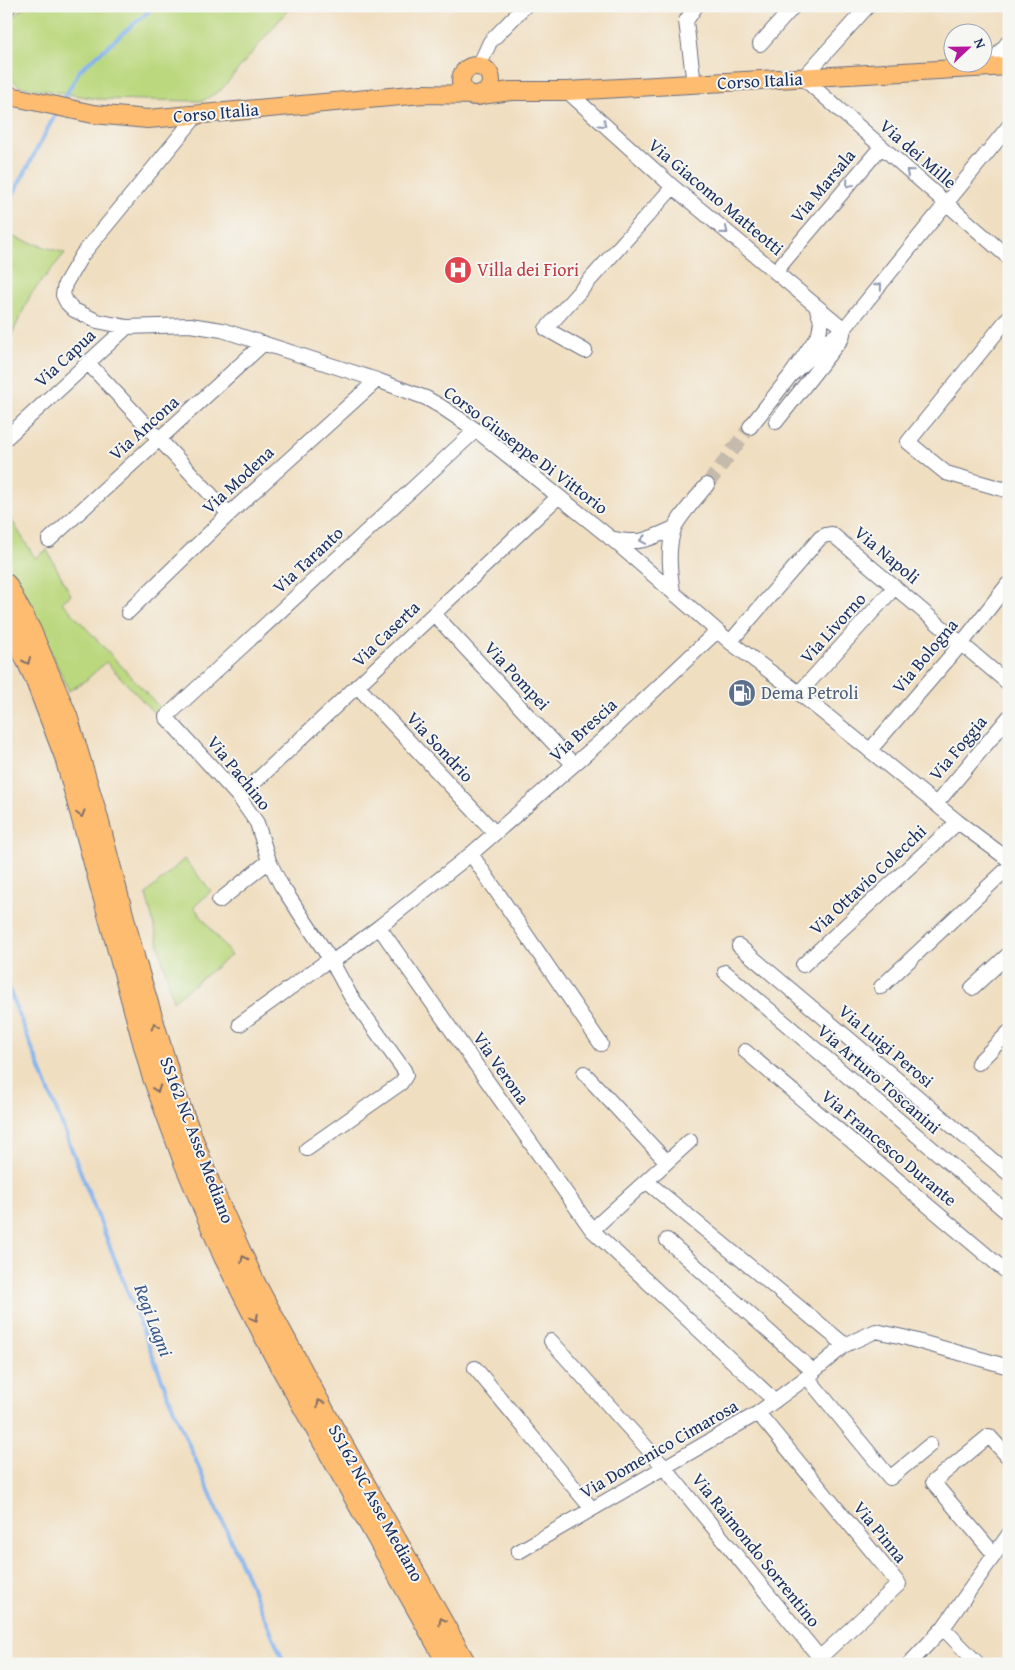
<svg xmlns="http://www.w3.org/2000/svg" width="1015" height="1670" font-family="'Gentium Book Plus',serif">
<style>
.green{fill:#bbd87e;stroke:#6b846e}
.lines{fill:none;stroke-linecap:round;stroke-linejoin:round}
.stream{stroke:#82b3ee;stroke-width:4}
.minor-tunnel{stroke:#c5bbac;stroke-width:14;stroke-dasharray:14 7;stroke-linecap:butt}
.minor-casing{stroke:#666c80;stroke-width:16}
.major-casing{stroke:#666c80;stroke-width:20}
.highway-casing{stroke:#666c80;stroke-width:22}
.minor{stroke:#fff;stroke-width:14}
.major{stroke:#fdbc6f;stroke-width:18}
.highway{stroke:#fdbc6f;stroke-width:20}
.oneway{stroke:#8d97ae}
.oneway2{stroke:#816e66}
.labels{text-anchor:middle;stroke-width:4;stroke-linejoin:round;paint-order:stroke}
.street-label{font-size:18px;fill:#1b2f5e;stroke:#f6f6f2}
.health-label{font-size:18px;fill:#be3a42;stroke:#f6f6f2;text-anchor:start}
.service-label{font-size:18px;fill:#4e5e75;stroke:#f6f6f2;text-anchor:start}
.water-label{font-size:19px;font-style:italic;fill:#3a5789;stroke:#f6f6f2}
</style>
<rect width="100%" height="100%" fill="#f6f6f2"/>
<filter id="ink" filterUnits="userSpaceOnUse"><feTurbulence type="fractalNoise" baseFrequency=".02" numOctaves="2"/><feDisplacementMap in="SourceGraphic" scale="10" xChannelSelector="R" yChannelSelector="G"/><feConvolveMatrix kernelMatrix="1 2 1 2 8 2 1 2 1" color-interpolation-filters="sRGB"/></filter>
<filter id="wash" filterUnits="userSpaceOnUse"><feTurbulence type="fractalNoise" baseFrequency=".0096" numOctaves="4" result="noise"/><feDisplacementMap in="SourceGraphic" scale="20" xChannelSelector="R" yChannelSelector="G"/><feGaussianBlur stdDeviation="1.12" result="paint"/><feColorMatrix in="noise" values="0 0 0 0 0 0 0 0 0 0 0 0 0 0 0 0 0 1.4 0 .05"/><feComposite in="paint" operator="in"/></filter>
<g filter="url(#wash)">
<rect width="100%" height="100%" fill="#f0dec0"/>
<!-- green -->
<path class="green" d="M27,6h264l-70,84 -19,11 -104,-2 -79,-13c-5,-5 -10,-9 -12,-16 -2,-6 1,-13 1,-20 1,-21 -2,-32 19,-44z
M6,235l59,18 -34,41 -25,53z
M6,511l29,47 12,-8 24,45 -9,7 100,108 -6,5 -50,-53 -21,19 -16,10 -26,-56 -37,-72z
M184,859l27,32 -17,16 37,48 -58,46 -27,-107z"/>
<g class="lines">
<!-- stream -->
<path class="stream" d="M62,102l18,-32 75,-64
M6,208l51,-97
M6,982l170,433 109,249"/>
</g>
</g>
<g filter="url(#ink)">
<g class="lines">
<!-- minor-tunnel -->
<path class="minor-tunnel" d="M707,485l43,-58"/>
<!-- minor casing -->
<g class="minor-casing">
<path id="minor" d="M868,6l-65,72 206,180
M6,9l3,-3
M760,44l34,-38
M479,66l11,-24 35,-36
M988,67l21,-26
M694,84l-8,-63 10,-15
M567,91l106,96 171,142 -2,9 -66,84
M197,115l-115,140 -17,29 -2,11 4,8 7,7 23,11 30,6 63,-2 32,5 155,50 49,18 14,8 36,24 137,110 117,102 69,51 159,129 51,38
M775,272l106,-125
M1009,317l-101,125 38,31 60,17 3,-4
M585,351l-39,-22 127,-142
M88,363l141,151
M790,376l35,-33 19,-14 165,-203
M750,427l40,-51 29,-42 2,-13 -5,-15
M6,438l121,-111
M610,538c29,7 38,2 64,-10
M49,540l215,-197
M673,592c-3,-20 -6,-42 1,-63 3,-10 25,-34 33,-44
M128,612l101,-98 148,-134
M434,614l139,150
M730,642l90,-104 6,-3 6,-1 177,150
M358,687l137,146
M799,693l96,-106
M870,750l92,-107 46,-59
M239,797l319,-300
M936,804l73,-87
M471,854l130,190
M219,901l50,-40
M379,927l213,303 54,-49 199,164
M739,946l270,228
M332,962l47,-35 92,-73 130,-113 116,-110
M803,965l155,-143
M725,972l284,242
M881,987l128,-120
M972,988l37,-34
M240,1024l90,-65
M745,1051l264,223
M978,1063l31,-31
M584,1073l83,89
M307,1149l94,-66 5,-8 -2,-5 -54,-75 -18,-33 -51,-77 -12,-24 -12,-38 -18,-26 -73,-80 310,-287
M646,1181l44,-40
M592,1230l183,171
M667,1240l147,132
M551,1341l113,126 156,191
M475,1368l117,141
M807,1377l83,101 40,-33
M758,1413l141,171 -85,79
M518,1552l240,-139 49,-36 38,-32 31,-14 27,6 106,30
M994,1554l-61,-72 56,-46 20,22
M943,1628l35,36
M909,1664l34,-36 66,-94"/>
</g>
<!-- major casing -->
<g class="major-casing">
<path id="major" d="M461 81a15 15 0 1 1 30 0a15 15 0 1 1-30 0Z
M6,95l87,19 55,5 275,-25 54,1
M481,95l30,-4h56l442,-25"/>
</g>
<!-- highway casing -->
<g class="highway-casing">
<path id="highway" d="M6,584l25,47 36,85 30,99 38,145 39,130 36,94 45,99 75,139 136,242
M6,617l28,59 31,81 87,318 32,87 40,95 49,96 175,311"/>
</g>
<!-- minor -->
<use href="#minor" class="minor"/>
<!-- major -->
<use href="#major" class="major"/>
<!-- highway -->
<use href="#highway" class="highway"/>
</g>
<!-- one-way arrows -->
<defs><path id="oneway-chevron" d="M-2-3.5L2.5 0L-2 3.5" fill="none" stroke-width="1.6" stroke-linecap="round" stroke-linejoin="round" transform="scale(1.25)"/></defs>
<g class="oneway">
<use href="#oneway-chevron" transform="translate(603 124) rotate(42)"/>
<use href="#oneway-chevron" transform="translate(909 172) rotate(-139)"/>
<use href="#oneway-chevron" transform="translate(849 184) rotate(130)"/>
<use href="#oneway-chevron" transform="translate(725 231) rotate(40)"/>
<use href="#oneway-chevron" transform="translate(879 286) rotate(-51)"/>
<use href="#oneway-chevron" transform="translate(643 540) rotate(170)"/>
</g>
<g class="oneway2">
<use href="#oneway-chevron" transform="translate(27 661) rotate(66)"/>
<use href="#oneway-chevron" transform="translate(81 814) rotate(74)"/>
<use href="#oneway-chevron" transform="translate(155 1026) rotate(-107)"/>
<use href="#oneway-chevron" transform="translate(157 1089) rotate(70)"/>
<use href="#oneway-chevron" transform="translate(244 1259) rotate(-115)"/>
<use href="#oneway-chevron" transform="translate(255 1318) rotate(63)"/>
<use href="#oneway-chevron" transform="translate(320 1403) rotate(-118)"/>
<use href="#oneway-chevron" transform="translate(442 1621) rotate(-119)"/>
</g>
</g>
<!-- icons -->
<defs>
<g id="hospital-disc" transform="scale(1.4375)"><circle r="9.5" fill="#e0444e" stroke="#f6f6f2"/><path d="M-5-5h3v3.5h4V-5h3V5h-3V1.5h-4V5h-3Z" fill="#fff"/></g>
<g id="fuel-disc" transform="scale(1.4375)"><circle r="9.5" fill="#5c6f8a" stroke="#f6f6f2"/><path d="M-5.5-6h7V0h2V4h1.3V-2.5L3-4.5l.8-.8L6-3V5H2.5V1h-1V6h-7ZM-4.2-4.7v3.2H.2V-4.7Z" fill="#fff"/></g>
</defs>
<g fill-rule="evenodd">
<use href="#hospital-disc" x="458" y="270"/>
<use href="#fuel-disc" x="742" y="693"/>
</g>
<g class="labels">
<!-- street labels -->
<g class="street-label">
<text transform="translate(760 81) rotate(-3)" y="6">Corso Italia</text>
<text transform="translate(216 113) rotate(-5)" y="6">Corso Italia</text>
<text transform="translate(918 154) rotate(41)" y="6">Via dei Mille</text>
<text transform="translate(823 186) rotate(-50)" y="6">Via Marsala</text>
<text transform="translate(716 197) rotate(40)" y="6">Via Giacomo Matteotti</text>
<text transform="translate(65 358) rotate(-43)" y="6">Via Capua</text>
<text transform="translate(144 428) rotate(-42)" y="6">Via Ancona</text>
<text transform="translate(526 450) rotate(37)" y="6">Corso Giuseppe Di Vittorio</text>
<text transform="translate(238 480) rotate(-43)" y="6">Via Modena</text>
<text transform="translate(887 555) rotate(40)" y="6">Via Napoli</text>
<text transform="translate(308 560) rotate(-43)" y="6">Via Taranto</text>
<text transform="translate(833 628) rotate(-48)" y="6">Via Livorno</text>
<text transform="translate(386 634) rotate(-44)" y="6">Via Caserta</text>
<text transform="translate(925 656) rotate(-50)" y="6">Via Bologna</text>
<text transform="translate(517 676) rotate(47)" y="6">Via Pompei</text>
<text transform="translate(583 730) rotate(-42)" y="6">Via Brescia</text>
<text transform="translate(440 747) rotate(47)" y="6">Via Sondrio</text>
<text transform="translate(958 748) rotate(-50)" y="6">Via Foggia</text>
<text transform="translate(239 773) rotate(51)" y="6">Via Pachino</text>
<text transform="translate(868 880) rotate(-43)" y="6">Via Ottavio Colecchi</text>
<text transform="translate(886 1046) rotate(40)" y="6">Via Luigi Perosi</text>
<text transform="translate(501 1068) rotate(55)" y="6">Via Verona</text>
<text transform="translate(879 1079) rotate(41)" y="6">Via Arturo Toscanini</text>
<text transform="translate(197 1140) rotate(69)" y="6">SS162 NC Asse Mediano</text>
<text transform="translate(889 1148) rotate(40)" y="6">Via Francesco Durante</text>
<text transform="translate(659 1449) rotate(-30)" y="6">Via Domenico Cimarosa</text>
<text transform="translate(376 1503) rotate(61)" y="6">SS162 NC Asse Mediano</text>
<text transform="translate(880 1532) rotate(51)" y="6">Via Pinna</text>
<text transform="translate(756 1550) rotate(51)" y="6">Via Raimondo Sorrentino</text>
</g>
<!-- health labels -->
<g class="health-label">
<text x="477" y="276">Villa dei Fiori</text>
</g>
<!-- service labels -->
<g class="service-label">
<text x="761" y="699">Dema Petroli</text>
</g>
<!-- water labels -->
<g class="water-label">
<text transform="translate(154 1320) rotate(69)" y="7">Regi Lagni</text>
</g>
</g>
<!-- margin -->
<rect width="1015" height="1670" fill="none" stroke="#f6f6f2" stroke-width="25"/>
<!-- north arrow -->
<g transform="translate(968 48) rotate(68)"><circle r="24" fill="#f6f6f2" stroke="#9ea6b7"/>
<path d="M0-4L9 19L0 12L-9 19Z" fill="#b5179e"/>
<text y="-8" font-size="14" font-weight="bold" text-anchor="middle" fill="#1b2f5e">N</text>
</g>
</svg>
